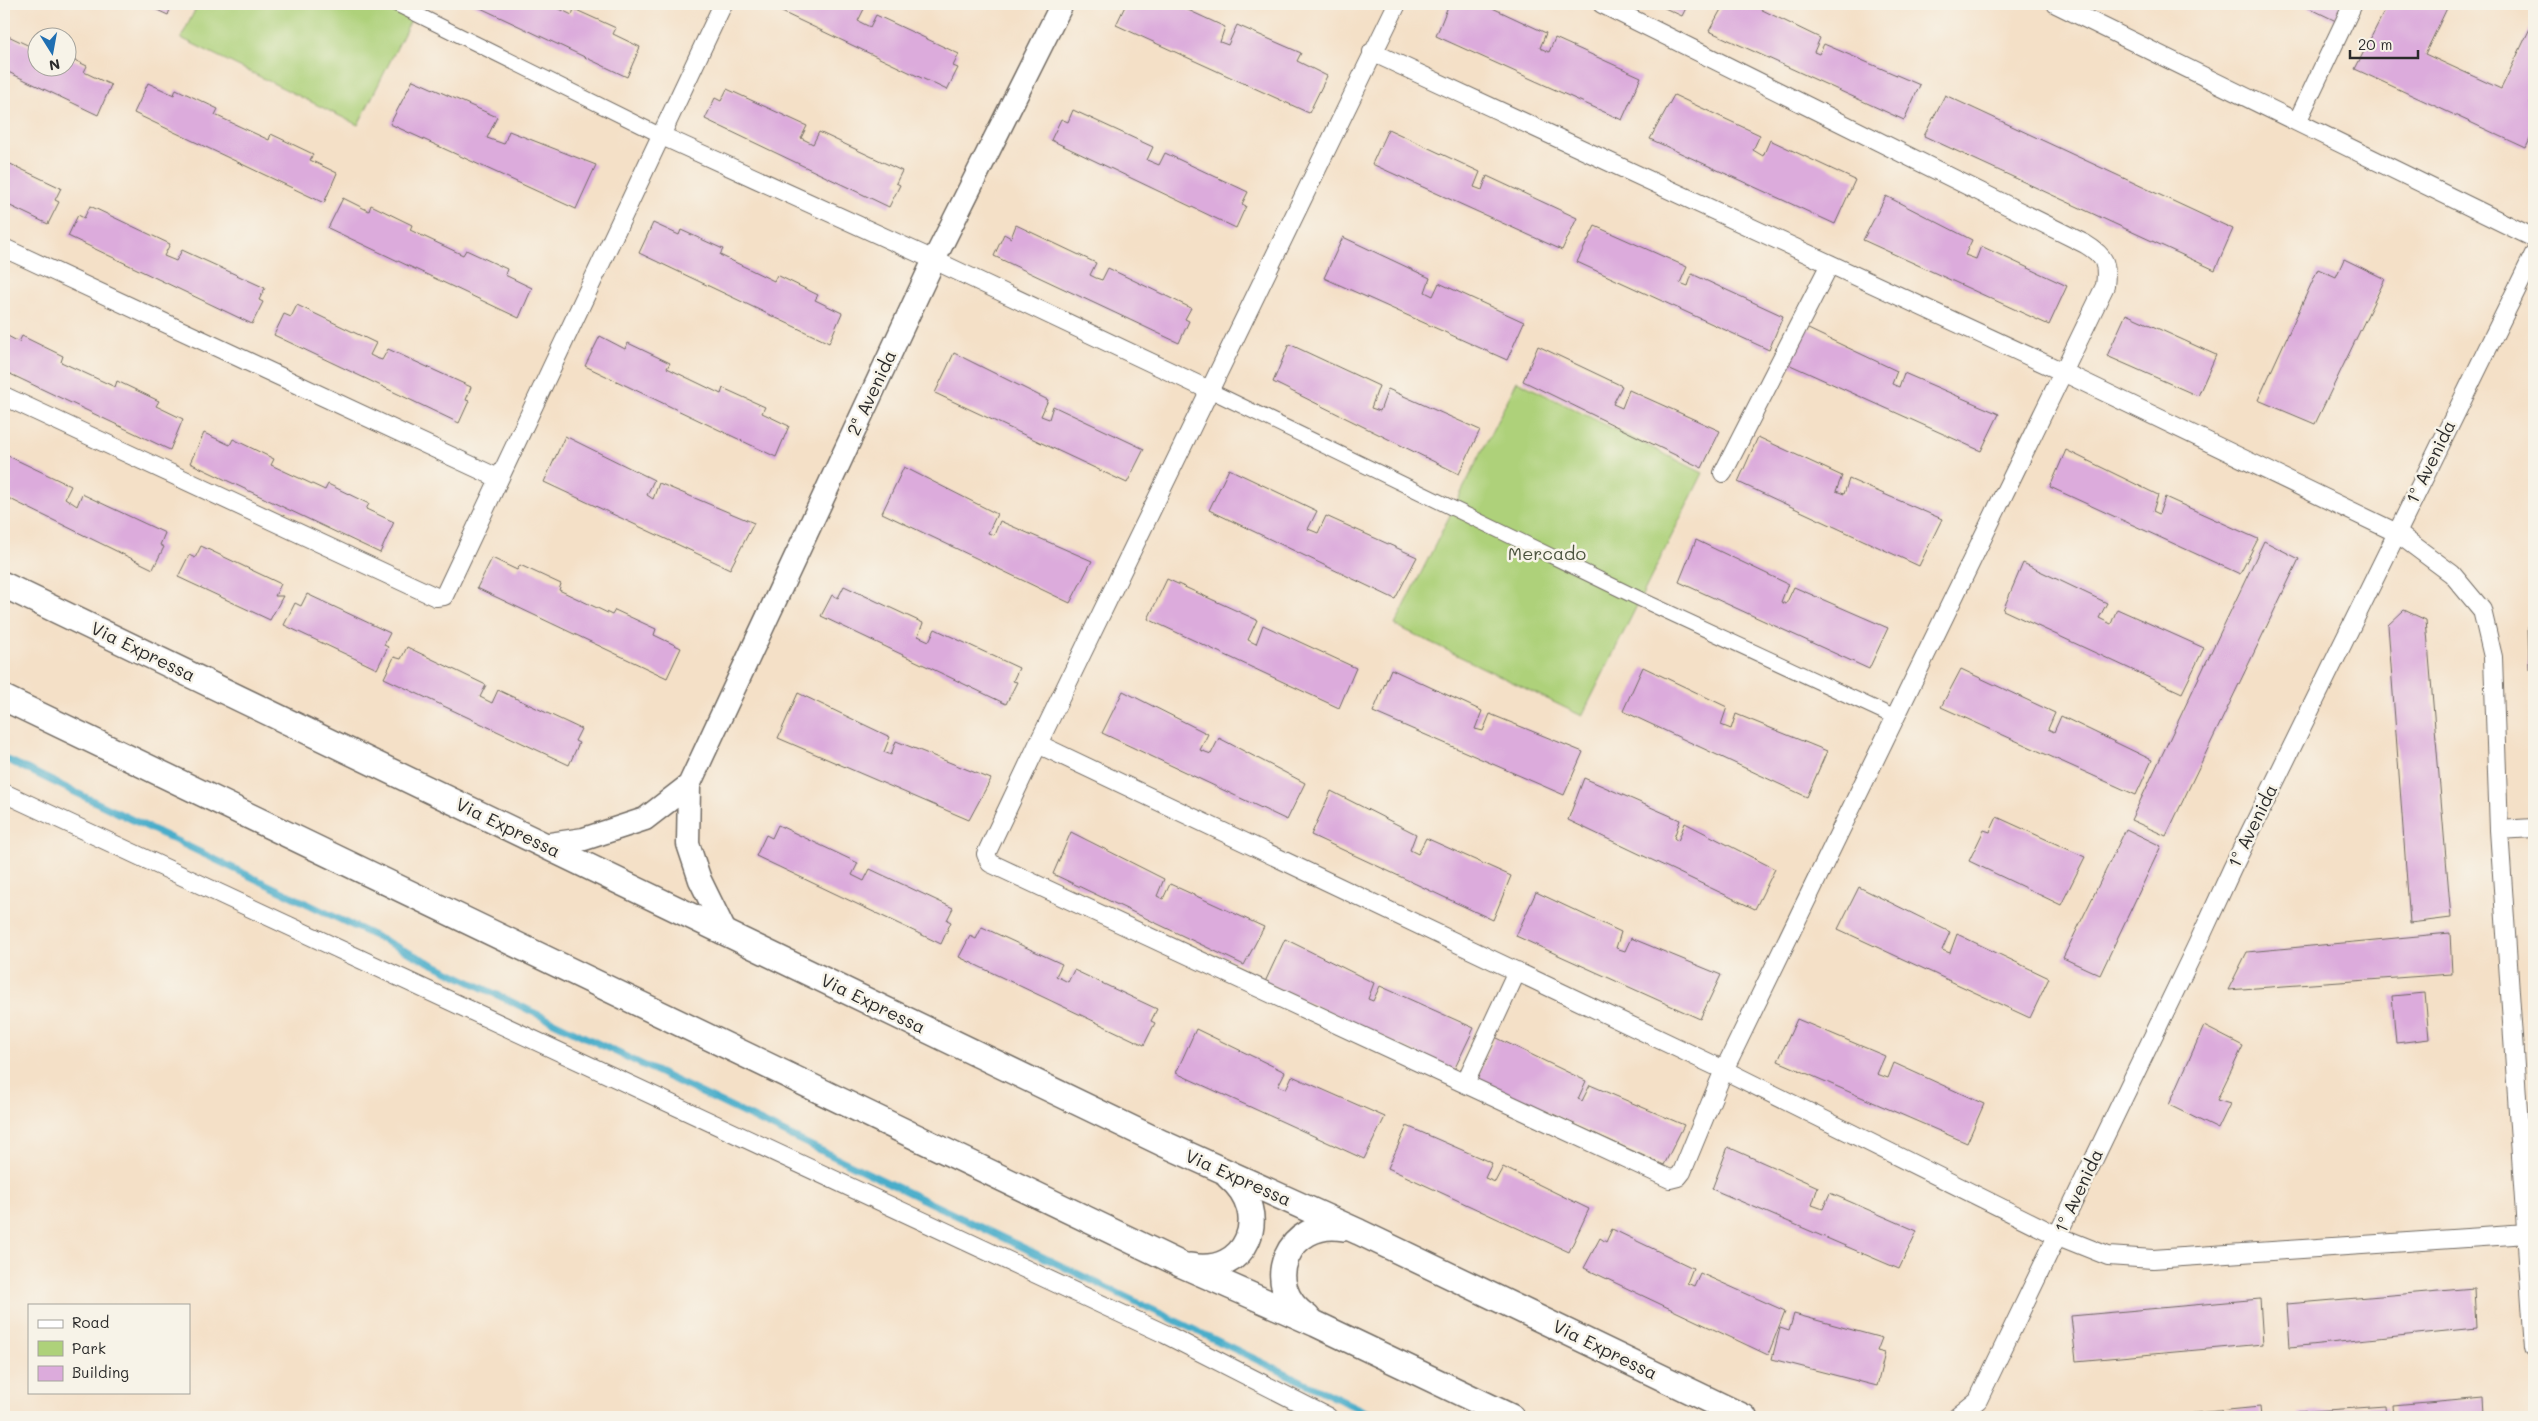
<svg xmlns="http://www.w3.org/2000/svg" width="2538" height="1421" font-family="Mali,sans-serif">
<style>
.green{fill:#aed17a;stroke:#6c7e52}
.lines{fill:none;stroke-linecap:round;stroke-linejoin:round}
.stream{stroke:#4aadca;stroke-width:7}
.building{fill:#dcabdc}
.pedestrian-casing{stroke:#716a62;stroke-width:16}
.minor-casing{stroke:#716a62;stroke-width:20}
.tertiary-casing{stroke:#716a62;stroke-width:25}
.secondary-casing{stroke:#716a62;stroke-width:28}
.pedestrian{stroke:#fff;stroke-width:14}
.minor{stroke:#fff;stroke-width:18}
.tertiary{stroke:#fff;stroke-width:22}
.secondary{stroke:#fff;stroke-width:25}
.labels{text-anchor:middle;stroke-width:5;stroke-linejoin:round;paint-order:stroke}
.street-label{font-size:18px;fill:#2b2b2b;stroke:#f7f3e8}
.park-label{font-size:18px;fill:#4c543f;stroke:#f7f3e8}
</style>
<rect width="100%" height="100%" fill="#f7f3e8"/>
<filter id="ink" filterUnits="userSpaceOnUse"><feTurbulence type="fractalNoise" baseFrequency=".02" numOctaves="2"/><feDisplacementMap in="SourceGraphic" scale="10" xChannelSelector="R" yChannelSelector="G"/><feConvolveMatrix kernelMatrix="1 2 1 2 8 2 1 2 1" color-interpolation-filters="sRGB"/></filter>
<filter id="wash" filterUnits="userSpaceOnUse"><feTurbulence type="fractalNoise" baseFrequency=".0096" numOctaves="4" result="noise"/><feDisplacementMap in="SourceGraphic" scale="20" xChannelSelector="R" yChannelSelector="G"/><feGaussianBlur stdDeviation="1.12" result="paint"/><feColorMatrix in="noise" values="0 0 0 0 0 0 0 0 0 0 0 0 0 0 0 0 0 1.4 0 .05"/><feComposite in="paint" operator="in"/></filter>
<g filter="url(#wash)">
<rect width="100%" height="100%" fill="#f4e0c7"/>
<!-- green -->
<path class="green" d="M198,4h221l-61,121 -177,-87z
M1517,381l186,92 -121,243 -187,-91z"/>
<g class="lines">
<!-- stream -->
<path class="stream" d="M4,758l1372,659"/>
</g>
<g id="blocks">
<!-- building -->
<path class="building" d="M144,4h28l-4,11z
M472,4h77l23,11 2,-6 42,19 -3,6 27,13 -13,30z
M765,4h88l11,5 -6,12 12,6 6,-12 83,39 -6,12 5,2 -11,22z
M1126,4h49l50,23 -5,15 8,3 9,-20 64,28 -4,8 30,15 -18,37 -193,-88z
M1449,4h35l62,29 -6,15 9,4 6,-14 86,39 -19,43 -186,-84z
M1656,4h32l-6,12z
M1724,4h26l70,34 -6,14 5,2 5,-10 96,41 -16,35 -195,-89z
M2301,4h45l-10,17z
M2388,4h10l6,3 1,-3h44l-24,50 76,35 33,-69v76l-4,7 4,2v25l-8,18 -171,-79z
M4,34l34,16v18h30v-11l19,9 -3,6 27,13 -13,30 -94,-45z
M413,80l84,37 -10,21 17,6 5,-13 87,34 -20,44 -186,-85z
M148,83l26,12 2,-6 42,20 -3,6 54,25 2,-6 42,20 -3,6 27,13 -13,30 -190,-90z
M727,89l80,37 -6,12 12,6 6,-12 83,39 -6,12 4,2 -11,22 -184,-88 10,-21 6,3z
M1674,95l86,40 -7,15 10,6 7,-16 85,40 -20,44 -185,-85z
M1945,95l288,134 -18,41 -291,-134z
M1073,110l80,37 -6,13 12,5 6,-12 83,39 -6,12 4,2 -10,22 -185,-88 10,-21 7,3z
M1388,129l92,43 -6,15 8,3 5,-14 90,42 -15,32 -190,-86z
M4,161l57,27 -6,12 4,2 -11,22 -44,-21z
M1886,196l86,44 -7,15 11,4 5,-13 86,40 -18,39 -186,-85z
M343,198l26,13 2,-6 41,20 -2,5 53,25 3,-5 41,19 -2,6 27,13 -13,30 -191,-90z
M90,206l80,38 -6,12 12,5 6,-11 83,38 -6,12 4,2 -11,22 -184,-88 10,-21 6,3z
M653,223l26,12 2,-5 42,19 -3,6 54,26 3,-6 41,20 -3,5 27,13 -13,30 -190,-90z
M1016,225l80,38 -6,12 6,3 6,2 6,-12 83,40 -6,11 4,2 -10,22 -185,-87 10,-22 7,4z
M1595,226l92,41 -7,16 8,3 4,-12 91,42 -14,34 -192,-88z
M1343,237l87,41 -5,14 8,4 6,-13 85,39 -17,38 -183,-82z
M2344,259l41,20 -70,145 -57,-24 60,-131 18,8z
M297,305l79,38 -6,12 6,3 6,2 6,-11 83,38 -5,13 3,1 -10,22 -185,-88 10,-21 7,3z
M2126,314l90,41 -18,41 -91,-40z
M1804,327l93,44 -5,13 7,3 5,-14 95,41 -18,37 -193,-87z
M4,334l15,8 3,-6 41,20 -2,6 54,25 2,-6 42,20 -3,5 27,13 -13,31 -166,-79z
M600,336l25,13 3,-6 42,20 -3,5 54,26 2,-6 42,19 -3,6 27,13 -13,31 -191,-91z
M1289,344l90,42 -8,22 9,3 8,-22 92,41 -21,44 -186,-92z
M1538,346l84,40 -9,18 9,4 7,-18 91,41 -18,37 -179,-87z
M954,353l94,47 -7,16 8,3 4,-13 91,43 -17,34 -192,-90z
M204,433l26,12 3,-6 41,20 -3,6 54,25 3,-6 41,20 -3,5 28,13 -14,31 -190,-90z
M565,436l89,44 -7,15 6,4 6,-16 95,40 -24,46 -186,-87z
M1758,437l84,39 -6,15 8,3 5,-15 93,40 -23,47 -181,-84z
M2066,450l92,45 -5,16 6,3 6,-17 93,42 -18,35 -190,-87z
M4,454l67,32 -6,12 12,8 5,-12 83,39 -5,12 4,2 -11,22 -149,-73z
M904,467l93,47 -9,19 6,2 6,-14 92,40 -22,42 -188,-90z
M1229,469l88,42 -9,18 10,4 8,-17 91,41 -22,42 -186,-89z
M1696,540l92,44 -7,18 5,2 8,-17 94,41 -19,41 -190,-87z
M2264,541l35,18 -133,277 -35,-16z
M201,546l80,38 -6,12h8l-13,24 -92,-43 11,-22 6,3z
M492,558l25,12 3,-5 41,19 -2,6 53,25 3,-5 41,19 -2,6 27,13 -14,30 -190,-90z
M2023,563l84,40 -8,15 12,6 6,-15 87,39 -22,45 -179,-83z
M1167,579l90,41 -9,20 8,4 7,-19 93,43 -17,40 -191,-89z
M844,586l79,37 -5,13 11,5 6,-12 84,39 -6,13 4,1 -11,22 -185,-88 11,-21 6,3z
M307,594l83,39 -6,12 4,2 -11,22 -93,-44 11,-22 6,3z
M2404,610l22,10 25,298 -41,5 -22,-298z
M2528,626h6v43h-5z
M407,647l79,38 -6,12 12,6 6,-13 83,39 -6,12 4,2 -10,22 -185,-87 10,-21 7,2z
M1643,667l84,40 -6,18 10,4 5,-15 91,37 -20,46 -184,-86z
M1391,669l91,42 -7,18 8,2 7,-17 93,38 -19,43 -191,-83z
M1961,669l94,44 -7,16 6,3 7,-16 91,44 -16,35 -195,-88z
M1123,691l85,43 -8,16 11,4 8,-16 86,45 -18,37 -185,-87z
M798,693l92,44 -6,15 7,3 5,-14 95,38 -22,41 -191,-82z
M1584,778l96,42 -6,18 4,3 7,-18 90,46 -20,40 -187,-89z
M1331,791l85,43 -6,16 8,4 8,-16 85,38 -18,44 -182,-85z
M1997,817l88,40 -24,48 -92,-44 15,-31 6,2z
M778,825l80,38 -6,12 12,6 6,-12 83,39 -6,12 4,2 -10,22 -185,-88 10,-21 6,3z
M2126,829l35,17 -61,129 -37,-17z
M1071,832l93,47 -7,17 6,3 7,-15 94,43 -20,38 -191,-91z
M1859,887l91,45 -8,18 8,3 7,-19 92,44 -19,40 -192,-89z
M1536,892l85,40 -5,16 9,3 6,-13 90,37 -21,44 -184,-83z
M982,927l80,37 -6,12 12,6 6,-12 83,39 -6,12 4,2 -11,22 -185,-88 11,-21 6,3z
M2450,933l2,41 -224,16 19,-38z
M1285,939l89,44 -6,16 5,2 7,-15 94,42 -20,42 -189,-88z
M2425,993l4,46 -33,4 -4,-47z
M1797,1019l88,37 -8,18 11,4 6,-15 90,41 -17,39 -189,-82z
M2204,1026l39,20 -26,54 13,4 -12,25 -49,-24z
M1196,1029l89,43 -7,14 8,3 6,-13 93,41 -21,42 -188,-86z
M1495,1037l91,44 -8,18 4,2 8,-16 94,40 -20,40 -187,-85z
M1407,1126l85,37 -7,15 10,4 8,-15 86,42 -20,43 -181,-84z
M1728,1147l90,40 -6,18 11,4 7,-16 87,38 -18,38 -187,-80z
M1612,1229l81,39 -6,15 7,3 6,-13 85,38 -17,44 -184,-87 16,-30 6,4z
M2474,1288l2,40 -186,19 -3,-43z
M2260,1299l3,45 -187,17 -5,-45z
M1794,1314l88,24 -5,13 8,2 -8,33 -105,-27 8,-31 9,3z
M2484,1397l1,20h-91l-1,-12z
M2386,1406l1,11h-89v-5z
M2260,1407l1,10h-96v-1z"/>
</g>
</g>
<g filter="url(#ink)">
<use href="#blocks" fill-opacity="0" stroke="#716a62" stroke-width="1"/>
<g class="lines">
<!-- pedestrian casing -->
<g class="pedestrian-casing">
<path id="pedestrian" d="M396,4l264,131
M1209,390l431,209 254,118"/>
</g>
<!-- minor casing -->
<g class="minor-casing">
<path id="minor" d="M1397,4l-359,740 -52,110 4,9 680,316 8,-2 4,-5 42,-102 381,-784c3,-23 0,-30 -20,-42l-483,-240
M2056,4l478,234
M1372,52l691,320 334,161 55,41 30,36 11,47 6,173 35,518
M2297,122l56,-118
M660,135l274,125 275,130
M4,248l494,230
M4,396l432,201 8,-1 279,-592
M1723,473l107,-209
M1038,744l686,326 334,166 50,20 45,3 374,-25
M4,793l1161,541 163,83
M2499,830l35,-2
M1465,1083l52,-112
M1957,1417l21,-17 219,-455 35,-76 302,-615"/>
</g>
<!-- tertiary casing -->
<g class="tertiary-casing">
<path id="tertiary" d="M543,845l41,-6 61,-20 44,-34
M726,933l-26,-53 -12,-36 1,-59 245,-525 128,-256"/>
</g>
<!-- secondary casing -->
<g class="secondary-casing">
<path id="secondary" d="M4,585l1158,558 197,89 385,185
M4,698l1176,566 136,60 195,93
M1190,1266c57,11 83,-52 39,-89
M1307,1317c-48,-31 -19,-99 37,-89"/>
</g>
<!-- pedestrian -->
<use href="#pedestrian" class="pedestrian"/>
<!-- minor -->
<use href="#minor" class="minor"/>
<!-- tertiary -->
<use href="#tertiary" class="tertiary"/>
<!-- secondary -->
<use href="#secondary" class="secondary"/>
</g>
</g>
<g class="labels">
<!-- street labels -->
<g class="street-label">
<text transform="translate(872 393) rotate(-65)" y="6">2ª Avenida</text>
<text transform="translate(2431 462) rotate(-64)" y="6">1º Avenida</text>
<text transform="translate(143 652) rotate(26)" y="6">Via Expressa</text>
<text transform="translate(2253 826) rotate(-64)" y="6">1º Avenida</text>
<text transform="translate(508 828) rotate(26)" y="6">Via Expressa</text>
<text transform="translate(873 1004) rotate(26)" y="6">Via Expressa</text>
<text transform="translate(1238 1178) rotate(24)" y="6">Via Expressa</text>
<text transform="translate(2079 1191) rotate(-65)" y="6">1º Avenida</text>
<text transform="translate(1605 1350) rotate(26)" y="6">Via Expressa</text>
</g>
<!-- park labels -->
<g class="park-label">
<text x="1547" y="560">Mercado</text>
</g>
</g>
<!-- margin -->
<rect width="2538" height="1421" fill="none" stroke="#f7f3e8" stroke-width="20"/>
<!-- legend -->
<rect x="28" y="1304" width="162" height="90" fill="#f7f3e8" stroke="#a5a39c"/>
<rect x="38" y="1320" width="25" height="8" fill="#ffffff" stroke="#a5a39c"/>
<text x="72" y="1328" font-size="15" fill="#2b2b2b">Road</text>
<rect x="38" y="1341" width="25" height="15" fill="#aed17a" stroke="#a5a39c"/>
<text x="72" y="1354" font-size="15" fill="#2b2b2b">Park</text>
<rect x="38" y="1366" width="25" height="15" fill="#dcabdc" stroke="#a5a39c"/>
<text x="72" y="1378" font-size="15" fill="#2b2b2b">Building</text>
<!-- north arrow -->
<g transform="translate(52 52) rotate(169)"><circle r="24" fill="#f7f3e8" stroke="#a5a39c"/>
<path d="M0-4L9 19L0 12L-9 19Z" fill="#1f6fb2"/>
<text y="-8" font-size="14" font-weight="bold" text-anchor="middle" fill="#2b2b2b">N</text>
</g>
<!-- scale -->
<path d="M2350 50v8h68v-8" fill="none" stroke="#2b2b2b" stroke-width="2.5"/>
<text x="2358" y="50" font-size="15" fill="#2b2b2b" stroke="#f7f3e8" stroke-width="4" paint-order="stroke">20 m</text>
</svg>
